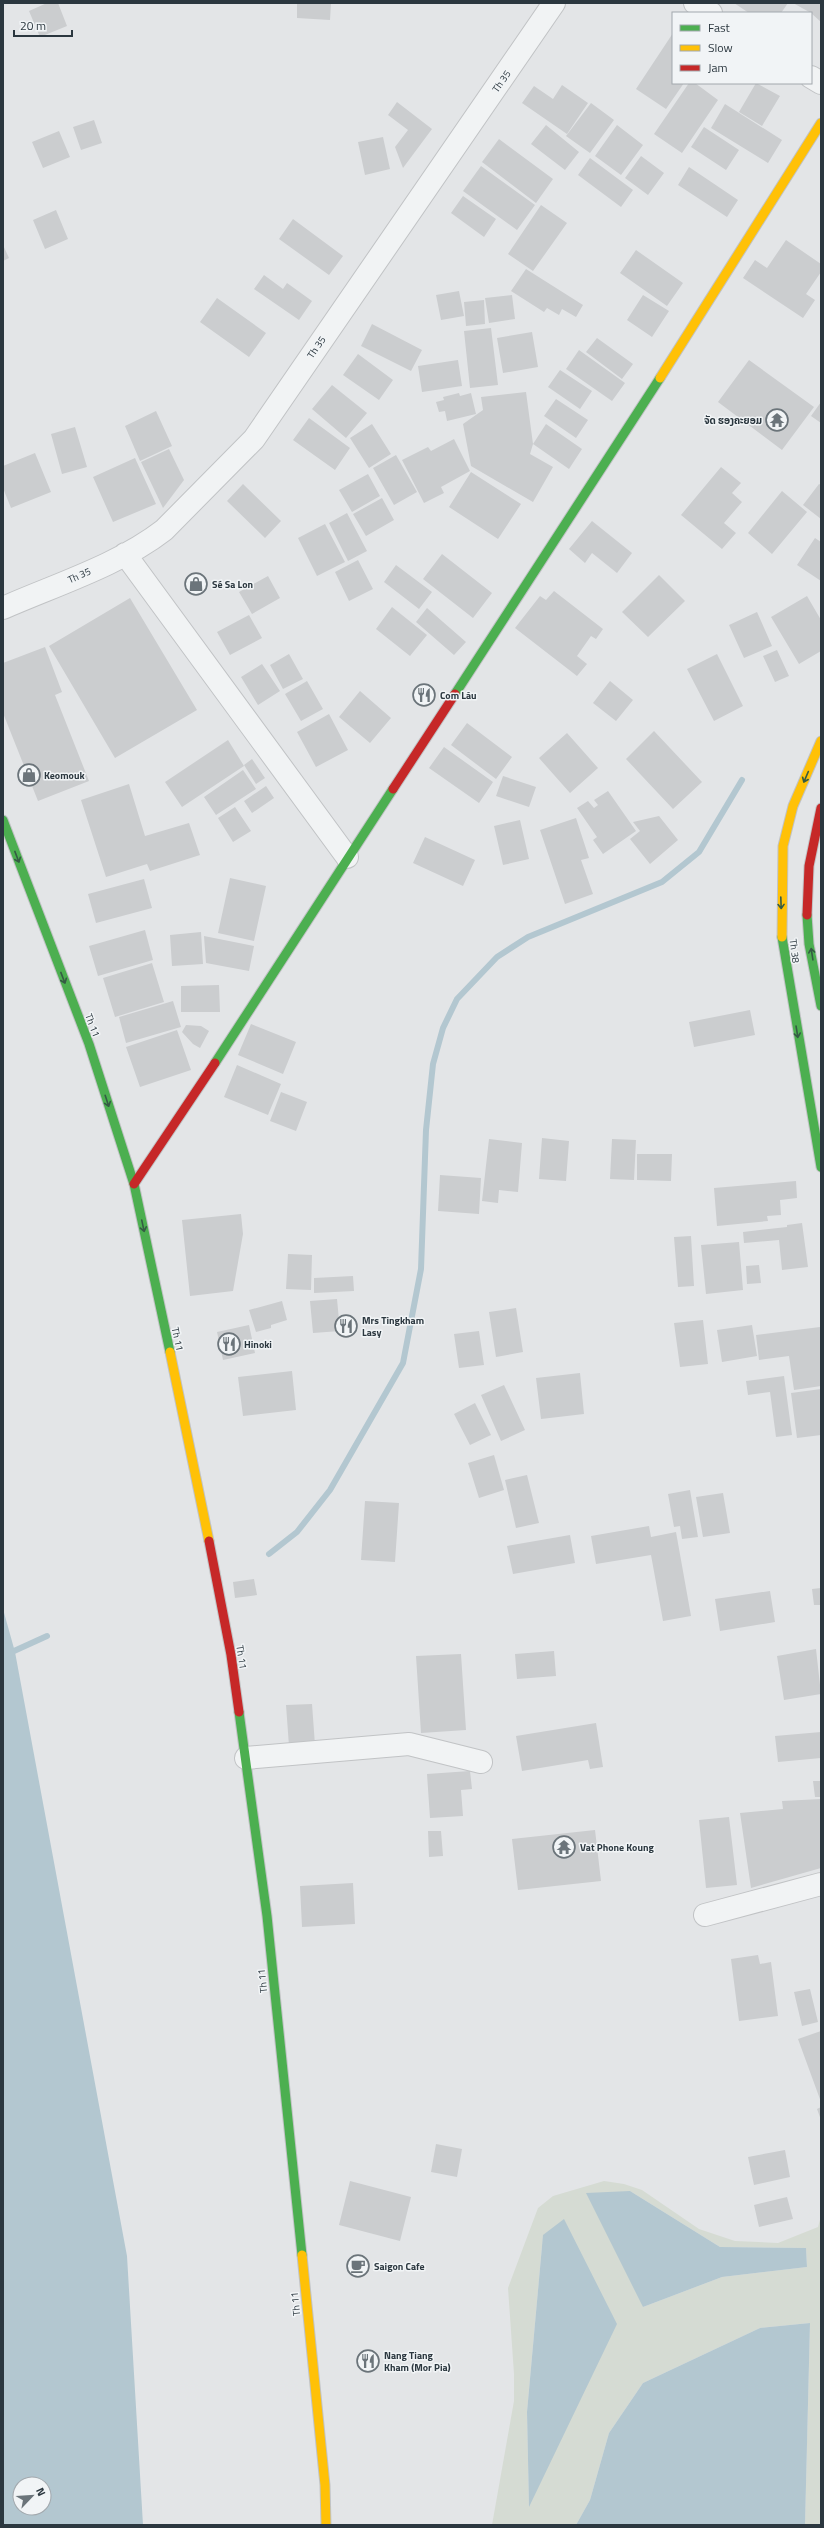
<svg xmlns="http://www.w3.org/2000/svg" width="824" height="2528" font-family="'Titillium Web','Noto Sans Lao',sans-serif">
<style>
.green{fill:#d5dbd3;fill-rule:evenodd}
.water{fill:#b3c7d0;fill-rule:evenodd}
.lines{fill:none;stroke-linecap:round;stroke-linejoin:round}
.stream{stroke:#b3c7d0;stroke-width:6}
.building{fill:#cbcdcf}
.street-casing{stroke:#c1c3c5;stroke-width:24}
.fast-casing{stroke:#c1c3c5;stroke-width:11}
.slow-casing{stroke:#c1c3c5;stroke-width:11}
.jam-casing{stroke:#c1c3c5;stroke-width:11}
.street{stroke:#f1f3f4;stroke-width:22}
.fast{stroke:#4caf50;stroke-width:9}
.slow{stroke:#ffc107;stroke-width:9}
.jam{stroke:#c62828;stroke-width:9}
.oneway{stroke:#355b44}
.labels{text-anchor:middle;stroke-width:3;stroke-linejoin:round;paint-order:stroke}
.street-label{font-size:10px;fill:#2b373f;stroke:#f1f4f6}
.poi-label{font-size:10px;font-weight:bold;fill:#2b373f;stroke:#f1f4f6;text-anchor:start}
</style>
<rect width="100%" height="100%" fill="#e3e5e7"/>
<!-- green -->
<path class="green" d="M604,2181l20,3 18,6 57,39 36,12 43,2 40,-16 3,-11v309h-16l5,-202 -50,5 -117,55 -34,50 -19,67 -14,25h-84l22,-124v-27l-6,-86 30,-80 15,-12zM630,2191l90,56 86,1 1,19 -85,10 -79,30zM543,2235l-14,271 -2,-94z"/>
<!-- water -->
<path class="water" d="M3,1609l12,43 112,604 16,269h-140zM20,2484h24v24h-24z
M630,2191l90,56 86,1 1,19 -85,10 -79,30 -57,-114z
M564,2219l53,105 -88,183 -2,-95 16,-177z
M810,2323l-5,202h-229l14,-25 19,-67 34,-50 117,-55z"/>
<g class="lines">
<!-- stream -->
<path class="stream" d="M269,1554l28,-22 33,-42 73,-127 18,-94 5,-139 7,-66 10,-36 14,-29 40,-42 31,-20 134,-55 37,-30 43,-72
M3,1656l44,-20"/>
</g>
<!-- building -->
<path class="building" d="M47,3h11l9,23 -27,11 -11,-26z
M297,3h34l-1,17 -33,-2z
M734,3h54l-7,10h-32z
M793,3h28v19l-10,-9z
M673,33v50h11l-18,26 -30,-20z
M689,83h6l23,17 -36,53 -28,-19z
M756,83l24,13 -18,30 -23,-14z
M562,85l26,18 -21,31 -45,-31 12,-17 19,13z
M397,102l35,27 -29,39 -8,-21 13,-17 -20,-15z
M591,103l23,17 -24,33 -24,-17z
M725,104l57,36 -14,23 -57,-35z
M94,120l8,23 -21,7 -8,-23z
M546,125l33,27 -14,18 -34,-26z
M617,125l26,20 -22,30 -26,-19z
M704,127l35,23 -13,20 -35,-23z
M59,131l11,26 -27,11 -11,-26z
M383,137l7,32 -25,6 -7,-33z
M499,139l54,40 -17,24 -54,-41z
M641,156l23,17 -16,22 -23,-17z
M590,158l43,32 -12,17 -43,-32z
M481,166l54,39 -18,25 -54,-39z
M689,167l49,33 -11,17 -49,-32z
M463,196l33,23 -12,18 -33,-24z
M541,205l26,18 -34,48 -25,-17z
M56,210l12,29 -23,10 -12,-29z
M293,219l50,37 -14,19 -50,-36z
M786,240l35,24v8l-15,22 9,6 -12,18 -60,-40 12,-18 12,8z
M3,245l6,13 -6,3z
M636,250l47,33 -16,23 -47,-33z
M526,269l57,36 -7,12 -14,-8 -3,6 -12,-7 -3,4 -33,-21z
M264,275l19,14 4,-6 25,18 -13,19 -45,-31z
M459,291l5,25 -23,4 -5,-25z
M512,295l3,24 -26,4 -4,-25z
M643,295l26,16 -17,26 -25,-17z
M217,298l49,35 -17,24 -49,-35z
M484,300l1,24 -19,2 -2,-24z
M372,324l50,26 -11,21 -50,-25z
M491,328l7,57 -28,3 -6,-57z
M532,332l6,35 -35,6 -6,-35z
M597,338l36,26 -11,15 -36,-27z
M579,350l46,33 -13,18 -46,-32z
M358,354l35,26 -14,20 -36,-25z
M458,360l4,26 -40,6 -4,-26z
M749,360l65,47 -32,43 -64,-48z
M560,370l32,21 -12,18 -32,-22z
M332,385l35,28 -21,25 -34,-29z
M526,392l7,52 13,-20 36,25 -13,20 -36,-25 -3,10 23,13 -20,35 -62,-36 -8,-42 20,-14 -2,-13z
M459,393l1,3 11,-3 5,21 -29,7 -2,-10 -6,1 -3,-10 8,-2 -1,-3z
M556,399l32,21 -12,18 -32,-22z
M821,402v21l-10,-7z
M156,411l16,35 -32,15 -15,-35z
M309,418l41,30 -15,22 -42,-30z
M372,424l19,30 -22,14 -19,-30z
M75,427l12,40 -25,7 -11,-40z
M454,439l16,32 -29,16 3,6 -20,10 -22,-43 26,-13 3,4z
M169,449l15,31 -21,28 -22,-46z
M35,453l16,39 -40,16 -8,-20v-22z
M396,455l21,37 -23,13 -21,-37z
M135,458l21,46 -43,18 -20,-45z
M721,467l20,16 -9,10 10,9 -18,21 12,10 -14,16 -41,-34z
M471,472l50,32 -23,35 -49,-32z
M368,474l12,22 -28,16 -13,-22z
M243,484l38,37 -16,17 -38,-37z
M819,484l2,1v34l-18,-14z
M782,491l25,21 -35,42 -24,-21z
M382,498l12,22 -28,16 -13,-22z
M347,513l20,38 -19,10 -19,-38z
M592,521l40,32 -15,20 -25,-20 -7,10 -16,-14z
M325,524l20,38 -28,14 -19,-38z
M815,538l6,4v39l-24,-16z
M442,554l50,39 -19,25 -50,-39z
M358,560l15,29 -24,12 -14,-29z
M396,565l36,27 -13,17 -35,-27z
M659,575l26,26 -37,36 -26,-25z
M268,576l12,22 -28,16 -13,-22z
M554,591l49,38 -7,10 -5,-3 -14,20 10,8 -10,12 -62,-48 25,-32 6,4z
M807,596l14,24v31l-22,13 -28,-47z
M130,598l67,112 -82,48 -66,-112z
M392,607l35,28 -17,21 -34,-27z
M427,608l39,34 -12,13 -38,-33z
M757,612l15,34 -28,12 -15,-33z
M249,615l13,23 -32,17 -13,-23z
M45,647l17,45 -7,3 34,86 -51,20 -35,-88v-50z
M777,650l12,26 -14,6 -12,-26z
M289,654l14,25 -20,10 -13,-24z
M717,654l26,52 -29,15 -27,-52z
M262,664l18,27 -22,14 -17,-28z
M307,681l16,28 -22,12 -16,-27z
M610,681l23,19 -17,21 -23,-18z
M360,691l31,27 -21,25 -31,-26z
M329,714l19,36 -32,17 -19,-35z
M467,723l45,34 -16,22 -45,-34z
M654,731l48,51 -29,27 -47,-50z
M567,733l31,35 -28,25 -31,-35z
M228,740l16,26 -62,41 -17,-25z
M444,747l49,35 -14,21 -50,-35z
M252,759l13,19 -9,6 -12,-19z
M243,770l13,19 -40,26 -12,-18z
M503,776l33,11 -7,20 -33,-11z
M129,784l16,52 44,-13 11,32 -50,16 -3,-7 -41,13 -25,-77z
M266,786l8,12 -22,15 -8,-12z
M608,791l28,40 -33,23 -10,-14 4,-3 -20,-29 11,-7 6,7 4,-3 -4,-5z
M235,807l16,24 -18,11 -15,-24z
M659,816l19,24 -28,24 -20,-25 10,-8 -7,-9z
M576,818l13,40 -8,2 12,34 -28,10 -25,-74z
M520,820l9,39 -26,6 -9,-39z
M425,837l50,23 -12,26 -50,-23z
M230,878l36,8 -12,55 -36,-8z
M144,879l8,29 -56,15 -8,-29z
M145,930l8,30 -55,16 -9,-30z
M201,932l2,32 -31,2 -2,-31z
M204,936l50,10 -5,25 -43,-8z
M152,963l12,39 -49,15 -12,-39z
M219,985l1,27h-39v-26z
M173,1001l8,26 -55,16 -7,-26z
M750,1010l5,25 -61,12 -5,-25z
M251,1024l45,18 -13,32 -45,-19z
M186,1025l15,1 8,5 -9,17 -7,-4 -11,-12z
M177,1030l14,40 -51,17 -14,-40z
M237,1065l44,19 -13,31 -44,-18z
M281,1092l26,10 -11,29 -26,-10z
M542,1138l27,3 -3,40 -27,-2z
M489,1139l33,4 -4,49 -19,-2 -1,13 -16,-2z
M612,1139l24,1 -2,40 -24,-1z
M637,1154h35l-1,27 -34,-1z
M440,1175l41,3 -2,36 -41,-3z
M796,1181l1,17 -17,2 1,15 -14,1 1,5 -51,5 -3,-38z
M241,1214l2,20 -10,57 -43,5 -8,-76z
M802,1223l6,44 -26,3 -3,-30 -35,3 -1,-11 44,-5v-2z
M691,1236l3,50 -16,1 -4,-50z
M739,1242l4,48 -37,4 -5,-49z
M288,1254l24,1 -1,35 -25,-1z
M759,1265l2,18 -14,1 -1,-18z
M353,1276l1,15 -40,2v-15z
M337,1299l3,32 -27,2 -3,-32z
M282,1301l5,19 -16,5v3l-15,4 -7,-22z
M516,1308l7,44 -27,5 -7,-45z
M703,1320l5,44 -28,3 -6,-44z
M249,1325l6,28 -32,7 -6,-28z
M752,1325l5,31 -35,6 -5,-32z
M820,1327l1,59 -27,4 -5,-34 -30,4 -3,-25z
M479,1331l5,34 -25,3 -5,-34z
M292,1371l4,39 -53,6 -5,-39z
M580,1373l4,41 -43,5 -5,-41z
M784,1376l8,59 -16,2 -6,-45 -22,3 -2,-14z
M504,1385l21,45 -24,11 -20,-46z
M821,1389v46l-24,3 -6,-45z
M475,1403l16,32 -21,10 -16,-31z
M494,1455l10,35 -25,8 -11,-35z
M527,1475l12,48 -23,5 -11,-48z
M690,1490l8,47 -16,2 -2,-13 -6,1 -6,-33z
M723,1493l7,40 -27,4 -7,-40z
M365,1501l34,2 -4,59 -34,-2z
M649,1526l2,11 25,-5 15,84 -28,5 -12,-66 -55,9 -5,-28z
M570,1535l5,28 -62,11 -6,-28z
M254,1579l3,16 -22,3 -2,-16z
M821,1588v17h-7l-2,-16z
M770,1591l5,31 -55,9 -5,-32z
M816,1649l5,45 -37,6 -7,-44z
M554,1651l2,25 -39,3 -2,-25z
M461,1654l5,76 -45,3 -5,-77z
M312,1704l3,41 -26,1 -3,-41z
M596,1723l7,44 -13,2 -2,-9 -66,11 -6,-35z
M821,1732v26l-43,4 -3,-26z
M470,1771l2,18 -11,1 2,26 -33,2 -3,-44z
M813,1781h8v16h-6z
M821,1799v69l-70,20 -11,-75 43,-4 -1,-8z
M729,1817l8,68 -31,3 -7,-68z
M595,1830l6,51 -83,9 -6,-51z
M428,1831h13l2,25 -14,1z
M353,1883l2,41 -53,3 -2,-41z
M758,1955l2,9 11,-2 7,54 -39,5 -8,-62z
M810,1989l8,33 -16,4 -8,-34z
M821,2031v71l-23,-63z
M821,2107v13l-4,-11z
M436,2144l26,5 -5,28 -26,-5z
M785,2150l5,27 -36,8 -6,-28z
M350,2181l61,16 -11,44 -61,-16z
M787,2197l6,22 -34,8 -5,-22z"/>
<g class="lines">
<!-- street casing -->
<g class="street-casing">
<path id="street" d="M695,3l16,10
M811,77l10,6
M125,554l222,303
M3,608c52,-23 116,-43 161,-78l90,-91 300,-436
M246,1758l163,-14 72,18
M705,1915l116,-31"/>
</g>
<!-- fast casing -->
<g class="fast-casing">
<path id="fast" d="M455,694l205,-316
M3,820l86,224 45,140 36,168
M807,915l2,29 12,62
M782,937l39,230
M215,1063l178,-274
M239,1712l28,204 35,339"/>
</g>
<!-- slow casing -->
<g class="slow-casing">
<path id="slow" d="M660,378l161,-255
M782,937l1,-91 10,-40 28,-65
M170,1352l39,189
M302,2255l23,230 1,40"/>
</g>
<!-- jam casing -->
<g class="jam-casing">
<path id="jam" d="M393,789l62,-95
M807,915l2,-49 12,-58
M134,1184l81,-121
M209,1541l22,114 8,57"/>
</g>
<!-- street -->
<use href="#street" class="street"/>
<!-- fast -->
<use href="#fast" class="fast"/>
<!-- slow -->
<use href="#slow" class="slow"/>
<!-- jam -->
<use href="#jam" class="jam"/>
</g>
<!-- one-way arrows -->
<defs><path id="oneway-shaft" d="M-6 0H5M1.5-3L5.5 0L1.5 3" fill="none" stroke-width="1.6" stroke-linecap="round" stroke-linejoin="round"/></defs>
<g class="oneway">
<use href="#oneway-shaft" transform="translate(806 777) rotate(113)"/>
<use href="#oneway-shaft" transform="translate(17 857) rotate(69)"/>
<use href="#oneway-shaft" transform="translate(781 903) rotate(88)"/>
<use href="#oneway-shaft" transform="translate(812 954) rotate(-99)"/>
<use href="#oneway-shaft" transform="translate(63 978) rotate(69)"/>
<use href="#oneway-shaft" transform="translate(797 1032) rotate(81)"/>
<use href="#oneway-shaft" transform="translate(107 1101) rotate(72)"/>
<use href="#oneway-shaft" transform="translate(143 1226) rotate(78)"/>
</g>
<!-- icons -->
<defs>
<g id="temple-ring" transform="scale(1.15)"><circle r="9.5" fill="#f1f4f6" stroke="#6b747a" stroke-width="1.5"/><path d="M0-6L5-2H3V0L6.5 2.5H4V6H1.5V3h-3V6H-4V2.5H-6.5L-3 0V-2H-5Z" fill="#6b747a"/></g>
<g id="shop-ring" transform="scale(1.15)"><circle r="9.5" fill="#f1f4f6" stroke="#6b747a" stroke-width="1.5"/><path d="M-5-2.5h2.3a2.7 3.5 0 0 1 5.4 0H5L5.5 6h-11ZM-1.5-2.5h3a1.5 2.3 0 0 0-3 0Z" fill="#6b747a"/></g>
<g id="restaurant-ring" transform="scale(1.15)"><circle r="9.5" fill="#f1f4f6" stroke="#6b747a" stroke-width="1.5"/><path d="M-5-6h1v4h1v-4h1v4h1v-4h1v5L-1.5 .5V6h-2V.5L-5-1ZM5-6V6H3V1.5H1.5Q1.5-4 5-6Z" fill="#6b747a"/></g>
<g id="cafe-ring" transform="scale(1.15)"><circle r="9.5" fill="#f1f4f6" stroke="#6b747a" stroke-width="1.5"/><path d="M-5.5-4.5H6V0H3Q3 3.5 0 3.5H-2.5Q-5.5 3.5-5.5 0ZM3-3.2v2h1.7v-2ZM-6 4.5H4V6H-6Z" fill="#6b747a"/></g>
</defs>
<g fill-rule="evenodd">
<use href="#temple-ring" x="777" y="420"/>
<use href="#shop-ring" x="196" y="584"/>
<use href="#restaurant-ring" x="424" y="695"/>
<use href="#shop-ring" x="29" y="775"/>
<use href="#restaurant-ring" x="346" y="1326"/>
<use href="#restaurant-ring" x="229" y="1344"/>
<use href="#temple-ring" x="564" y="1847"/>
<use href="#cafe-ring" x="358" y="2266"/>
<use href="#restaurant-ring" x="368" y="2361"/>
</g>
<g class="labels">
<!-- street labels -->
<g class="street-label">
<text transform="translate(501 81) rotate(-55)" y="4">Th 35</text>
<text transform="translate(316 347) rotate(-56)" y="4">Th 35</text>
<text transform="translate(79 575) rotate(-24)" y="4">Th 35</text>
<text transform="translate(795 951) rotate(83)" y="4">Th 38</text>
<text transform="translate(93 1025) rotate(69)" y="4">Th 11</text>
<text transform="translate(178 1339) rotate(78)" y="4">Th 11</text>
<text transform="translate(242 1657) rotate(81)" y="4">Th 11</text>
<text transform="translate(262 1981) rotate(-96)" y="4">Th 11</text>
<text transform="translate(295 2304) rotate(-96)" y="4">Th 11</text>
</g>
<!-- poi labels -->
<g class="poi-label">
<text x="762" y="424" text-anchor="end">ຈັດ ຮອງຄະຍອມ</text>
<text x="212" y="588">Sé Sa Lon</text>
<text x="440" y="699">Com Lâu</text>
<text x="44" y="779">Keomouk</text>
<text x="362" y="1324">Mrs Tingkham<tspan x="362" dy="12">Lasy</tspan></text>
<text x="244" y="1348">Hinoki</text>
<text x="580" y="1851">Vat Phone Koung</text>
<text x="374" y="2270">Saigon Cafe</text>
<text x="384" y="2359">Nang Tiang<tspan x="384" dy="12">Kham (Mor Pia)</tspan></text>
</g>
</g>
<!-- border -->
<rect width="824" height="2528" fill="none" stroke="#2b373f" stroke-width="8"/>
<!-- legend -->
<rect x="672" y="12" width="140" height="72" fill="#f1f4f6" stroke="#a2a8ad"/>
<rect x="680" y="25" width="20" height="6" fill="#4caf50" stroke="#a2a8ad"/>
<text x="708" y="32" font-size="12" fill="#2b373f">Fast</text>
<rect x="680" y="45" width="20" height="6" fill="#ffc107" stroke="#a2a8ad"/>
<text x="708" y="52" font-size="12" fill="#2b373f">Slow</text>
<rect x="680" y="65" width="20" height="6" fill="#c62828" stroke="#a2a8ad"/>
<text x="708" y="72" font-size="12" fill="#2b373f">Jam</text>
<!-- north arrow -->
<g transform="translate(32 2496) rotate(65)"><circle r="19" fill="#f1f4f6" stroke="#a2a8ad"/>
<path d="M0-3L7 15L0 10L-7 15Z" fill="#6b747a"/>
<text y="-6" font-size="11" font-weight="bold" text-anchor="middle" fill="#2b373f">N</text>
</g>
<!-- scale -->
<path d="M14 30v6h58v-6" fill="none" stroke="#2b373f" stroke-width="2"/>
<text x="20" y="30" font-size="12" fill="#2b373f" stroke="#f1f4f6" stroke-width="3" paint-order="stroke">20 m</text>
</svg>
